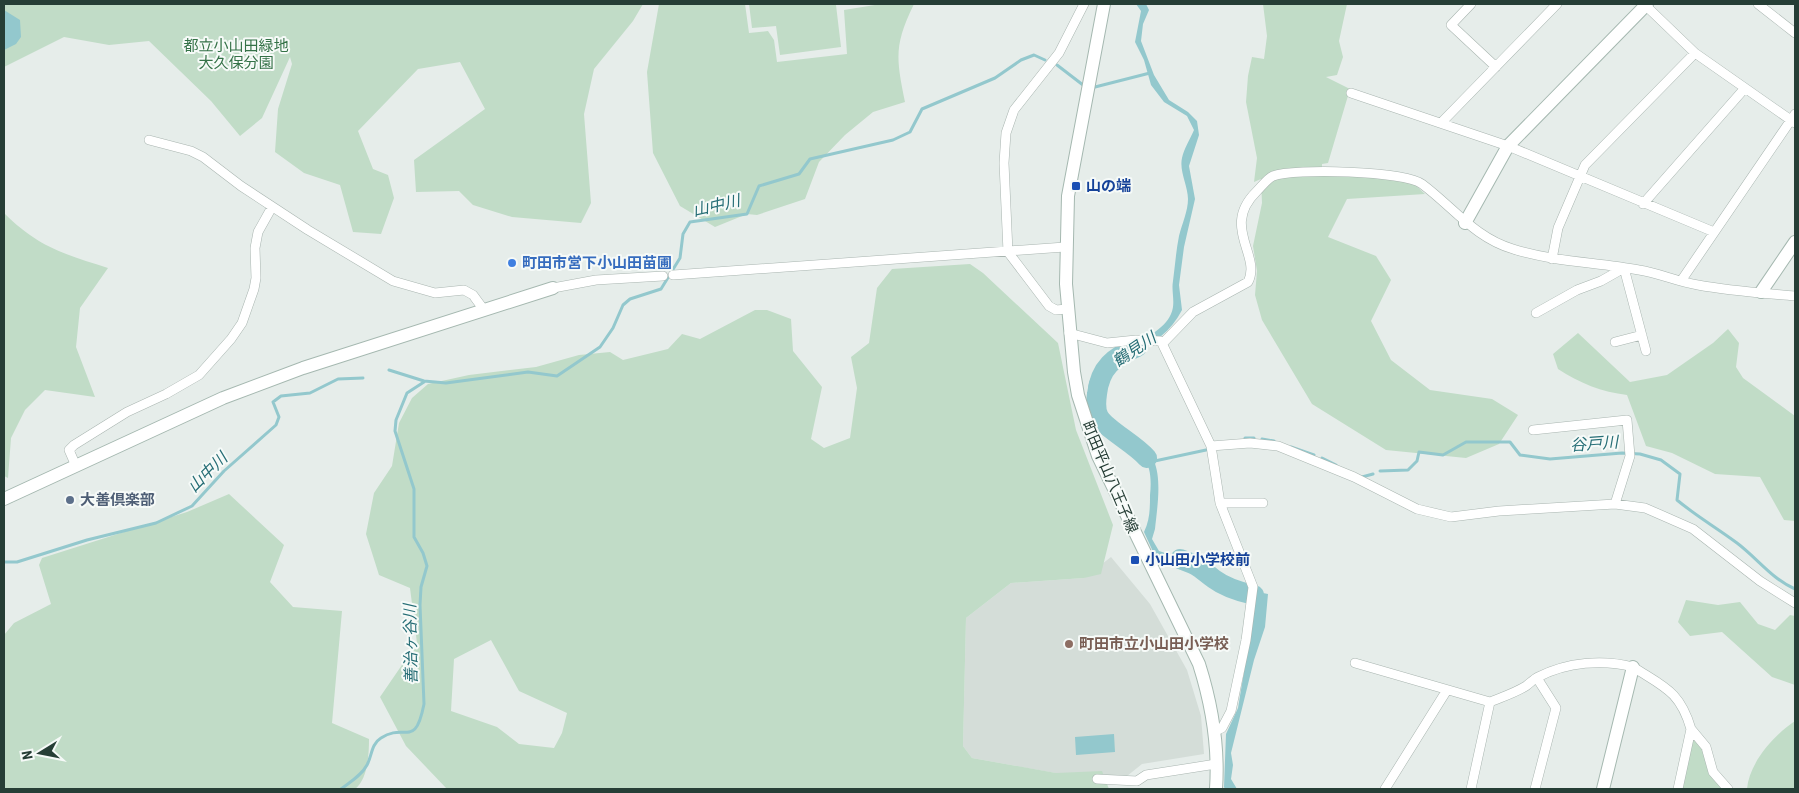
<svg xmlns="http://www.w3.org/2000/svg" width="1799" height="793" font-family="'Roboto Condensed','Noto Sans JP',sans-serif">
<style>
.built{fill:#d4ddd8}
.green{fill:#c1dcc7;fill-rule:evenodd}
.water{fill:#93c8cd}
.lines{fill:none;stroke-linecap:round;stroke-linejoin:round}
.stream{stroke:#93c8cd;stroke-width:3}
.river{stroke:#93c8cd;stroke-width:20}
.street-casing{stroke:#a9b5b0;stroke-width:10}
.secondary-casing{stroke:#a5b8b0;stroke-width:14}
.street{stroke:#fff;stroke-width:9}
.secondary{stroke:#fff;stroke-width:12}
.transit-dot{fill:#1a4fb4;stroke:#f6faf8;stroke-width:2}
.shop-dot{fill:#3f7fe0;stroke:#f6faf8;stroke-width:2}
.service-dot{fill:#5c6f8a;stroke:#f6faf8;stroke-width:2}
.education-dot{fill:#8d6e63;stroke:#f6faf8;stroke-width:2}
.labels{text-anchor:middle;stroke-width:4;stroke-linejoin:round;paint-order:stroke}
.park-label{font-size:15px;fill:#347247;stroke:#f6faf8}
.transit-label{font-size:15px;font-weight:bold;fill:#164399;stroke:#f6faf8;text-anchor:start}
.shop-label{font-size:15px;font-weight:bold;fill:#366cbe;stroke:#f6faf8;text-anchor:start}
.street-label{font-size:15px;fill:#263e36;stroke:#f6faf8}
.service-label{font-size:15px;font-weight:bold;fill:#4e5e75;stroke:#f6faf8;text-anchor:start}
.education-label{font-size:15px;font-weight:bold;fill:#785e54;stroke:#f6faf8;text-anchor:start}
.water-label{font-size:16px;font-style:italic;fill:#256d75;stroke:#f6faf8}
</style>
<rect width="100%" height="100%" fill="#e6edea"/>
<!-- built -->
<path class="built" d="M1111,557l39,47 37,66 14,46 3,38 -62,10 -15,12 -66,-2 -89,-16 -9,-12 3,-128 45,-35 73,-5z"/>
<!-- green -->
<path class="green" d="M8,4h635l-10,17 -39,48 -10,45 7,89 -10,20 -69,-6 -39,-12 -14,-14 -43,1 -2,-32 71,-51 -25,-47 -42,7 -60,62 15,38 15,6 6,23 -13,36 -28,-2 -13,-47 -36,-12 -29,-21 3,-43 14,-45 -2,-7 -28,61 -22,18 -29,-35 -62,-60 -40,4 -45,-8 -60,30v-62z
M659,4h86l4,29 19,-2 6,9 3,22 70,-8 -3,-44 37,-6h33c-20,41 -18,54 -9,98l-32,10 -28,23 -26,27 -14,37 -48,16 -10,-1 -32,13 -35,-21 -27,-53 -6,-81z
M749,4h90l-3,1 5,42 -61,8 -4,-29 -24,2z
M1263,4h84l-8,37 4,16 -6,18 -11,2 24,12 -22,74 -6,1v9l88,7 15,14 -78,5 -19,38 48,19 15,24 -20,41 20,39 39,30 62,9 26,16 -19,29 -33,14 -80,-8 -74,-46 -50,-84 -7,-25 2,-24 -4,-25 9,-43 -1,-24 -7,3 3,-24 -11,-56 2,-26 4,-19 12,2 3,-23z
M4,213c34,34 60,41 104,55l-28,40 -4,39 19,50 -50,-7 -20,20 -14,28 -3,40 -4,-2z
M970,264l13,9 75,70 18,87 37,95 -12,49 -17,4 -73,5 -45,35 -3,128 9,12 84,15 46,-2 7,18h-662l-41,-43 -26,-49 37,-54 -7,-55 -31,-13 -13,-41 8,-41 18,-27 7,-43 13,-25 16,-14 41,-9 67,-8 43,-12 31,-3 13,8 45,-11 14,-15 18,5 55,-29h12l24,9 2,32 29,36 -11,52 13,9 26,-10 7,-50 -6,-31 18,-14 8,-55 15,-19zM491,640l28,51 48,22 -5,20 -8,15 -35,-4 -22,-17 -46,-16 3,-52z
M1728,329l11,14 -3,24 7,11 52,38v105l-11,-1 -24,-43 -45,-3 -43,-21 -26,-7 -19,-51c-25,-3 -48,-12 -69,-26l-5,-15 25,-21 52,49 37,-7 46,-32z
M229,494l55,51 -14,37 23,25 49,4 -10,112 37,16c0,15 -1,40 -14,50h-351v-154l10,-12 37,-19 -12,-39 3,-7 145,-46z
M1686,600l32,5 22,-3 18,22 17,6 15,-15 5,1v69l-23,-8 -50,-45 -32,4 -12,-14z
M1795,721v68h-48c2,-26 27,-54 48,-68z
M1692,732l34,57h-47z"/>
<!-- water -->
<path class="water" d="M1136,4h10l3,6 -6,14 -2,17 13,34 15,25 19,12 9,9 2,14 -10,31 6,33 -11,48 -5,38 3,25c-11,21 -27,33 -48,42 -14,7 -26,8 -34,22 -23,41 41,58 54,87 8,19 3,48 1,68l-3,10 7,12 40,13 9,11 14,10 46,9 -3,33 -11,33 -23,93 2,12 -2,14 6,10h-12l-1,-2 2,-53 12,-26 18,-109 -9,-4 -17,-1 -13,-6 -18,-17 -44,-15 -11,-24c6,-12 6,-24 6,-37 1,-9 1,-18 -1,-26 -7,-32 -62,-45 -61,-79 3,-40 70,-45 83,-76 5,-11 0,-22 2,-33 2,-15 3,-30 6,-45 3,-12 9,-25 9,-37 0,-13 -9,-28 -6,-41 2,-9 8,-19 12,-28l-7,-14 -23,-14 -13,-17 -7,-25 -9,-18 6,-31z
M4,10l16,10 1,17 -5,7 -12,6z
M1114,734l1,18 -39,3 -1,-18z"/>
<g class="lines">
<!-- stream -->
<path class="stream" d="M1057,65l26,20
M1095,87l55,-14
M389,370l35,11 22,2 82,-11 29,4 43,-29 13,-19 10,-23 7,-6 31,-10 19,-31 3,-24 7,-12 57,-8 12,-28 40,-12 11,-15 83,-19 17,-8 12,-23 73,-31 26,-18 13,-5 11,5
M1245,438h9
M1262,439l12,2
M1291,447l23,8
M1322,458l14,7
M1150,462l56,-12
M1380,471l28,-1 9,-9 2,-9 24,3 23,-13h44l10,13 30,4 72,-6 18,1 21,6 19,14 -3,26c19,16 40,28 60,43 20,15 35,36 58,46
M1362,477l11,-3
M4,562h13l70,-22 69,-17 36,-17 32,-35 52,-46 3,-8 -6,-15 8,-6 29,-3 28,-14 25,-1
M341,789c9,-7 20,-13 26,-24 5,-9 4,-21 14,-27 24,-16 34,12 43,-34l-4,-99 1,-18 6,-21 -4,-13 -9,-16v-48l-19,-58 1,-11 11,-27 17,-11"/>
<!-- river -->
<path class="river" d="M1137,347c-23,10 -37,20 -40,47 -1,7 -2,16 2,23 8,13 36,27 48,41
M1180,559c20,7 19,9 34,20 12,9 26,13 40,16"/>
<!-- street casing -->
<g class="street-casing">
<path id="street" d="M1471,4l-20,21 45,42
M1644,4l51,49 100,70
M1758,4l37,29
M1351,93l157,53 206,86
M1441,123l116,-119
M149,140l42,11 12,6 38,29 67,44 85,51 42,12 29,-3 9,5 11,15
M1643,204l102,-116
M1552,259l6,-31 27,-63 110,-112
M673,275l392,-28
M1681,281l114,-167
M553,288l43,-8 67,-4
M1067,309l-11,1 -7,-4 -41,-54 -4,-89 2,-30 8,-23 45,-57 25,-49
M1536,313l41,-23 24,-9 23,-13 22,83
M1069,333l38,10 29,-3 25,1 50,105 9,57 33,84 -7,53 -15,71 -9,17 -7,3
M1615,342l27,-7
M1163,343l30,-31 55,-30c14,-27 -28,-55 9,-91 4,-4 11,-13 16,-15 21,-8 132,-5 149,8 31,23 53,54 91,65 41,13 84,13 126,21 20,3 39,12 59,15 32,6 65,8 97,11
M1533,430l94,-10 3,36 -15,48
M1211,446l39,-3 28,3 76,31 63,32 34,8 48,-6 116,-7 30,4 48,21 67,52 35,22
M76,466l-7,-16 5,-5 53,-33 39,-18 33,-19 32,-36 11,-16 12,-34 2,-11 -1,-30 3,-16 14,-25
M1220,503h43
M1355,663l135,39c12,-5 25,-9 36,-16 4,-3 8,-7 12,-9 29,-15 65,-18 95,-10 31,20 47,24 58,62
M1097,779l40,2 9,-6 70,-11
M1385,789l62,-99
M1471,789l19,-87
M1535,789l21,-81 -19,-30
M1678,789l13,-60 15,18 7,25 15,17"/>
</g>
<!-- secondary casing -->
<g class="secondary-casing">
<path id="secondary" d="M1104,4l-36,192 -2,88 8,88 4,23 20,61 101,208c13,41 20,82 17,125
M1465,223l43,-77 139,-142
M1761,292l34,-50
M4,499l219,-101 80,-30 250,-80
M1603,789l30,-122"/>
</g>
<!-- street -->
<use href="#street" class="street"/>
<!-- secondary -->
<use href="#secondary" class="secondary"/>
</g>
<!-- markers -->
<g class="transit-dot">
<rect x="1071" y="181" width="10" height="10" rx="2.5"/>
<rect x="1130" y="555" width="10" height="10" rx="2.5"/>
</g>
<circle class="shop-dot" cx="512" cy="263" r="5"/>
<circle class="service-dot" cx="70" cy="500" r="5"/>
<circle class="education-dot" cx="1069" cy="644" r="5"/>
<g class="labels">
<!-- park labels -->
<g class="park-label">
<text x="236" y="51">都立小山田緑地<tspan x="236" dy="17">大久保分園</tspan></text>
</g>
<!-- transit labels -->
<g class="transit-label">
<text x="1086" y="191">山の端</text>
<text x="1145" y="565">小山田小学校前</text>
</g>
<!-- shop labels -->
<g class="shop-label">
<text x="522" y="268">町田市営下小山田苗圃</text>
</g>
<!-- street labels -->
<g class="street-label">
<text transform="translate(1110 477) rotate(67)" y="5">町田平山八王子線</text>
</g>
<!-- service labels -->
<g class="service-label">
<text x="80" y="505">大善倶楽部</text>
</g>
<!-- education labels -->
<g class="education-label">
<text x="1079" y="649">町田市立小山田小学校</text>
</g>
<!-- water labels -->
<g class="water-label">
<text transform="translate(716 205) rotate(-13)" y="6">山中川</text>
<text transform="translate(1134 349) rotate(-34)" y="6">鶴見川</text>
<text transform="translate(1594 443) rotate(-4)" y="6">谷戸川</text>
<text transform="translate(207 472) rotate(-45)" y="6">山中川</text>
<text transform="translate(410 644) rotate(-91)" y="6">善治ヶ谷川</text>
</g>
</g>
<!-- border -->
<rect width="1799" height="793" fill="none" stroke="#263e36" stroke-width="10"/>
<!-- north arrow -->
<g transform="translate(40 753) rotate(260)" stroke="#f6faf8" stroke-width="4" paint-order="stroke">
<path d="M0-4L9 19L0 12L-9 19Z" fill="#263e36"/>
<text y="-8" font-size="14" font-weight="bold" text-anchor="middle" fill="#263e36">N</text>
</g>
</svg>
